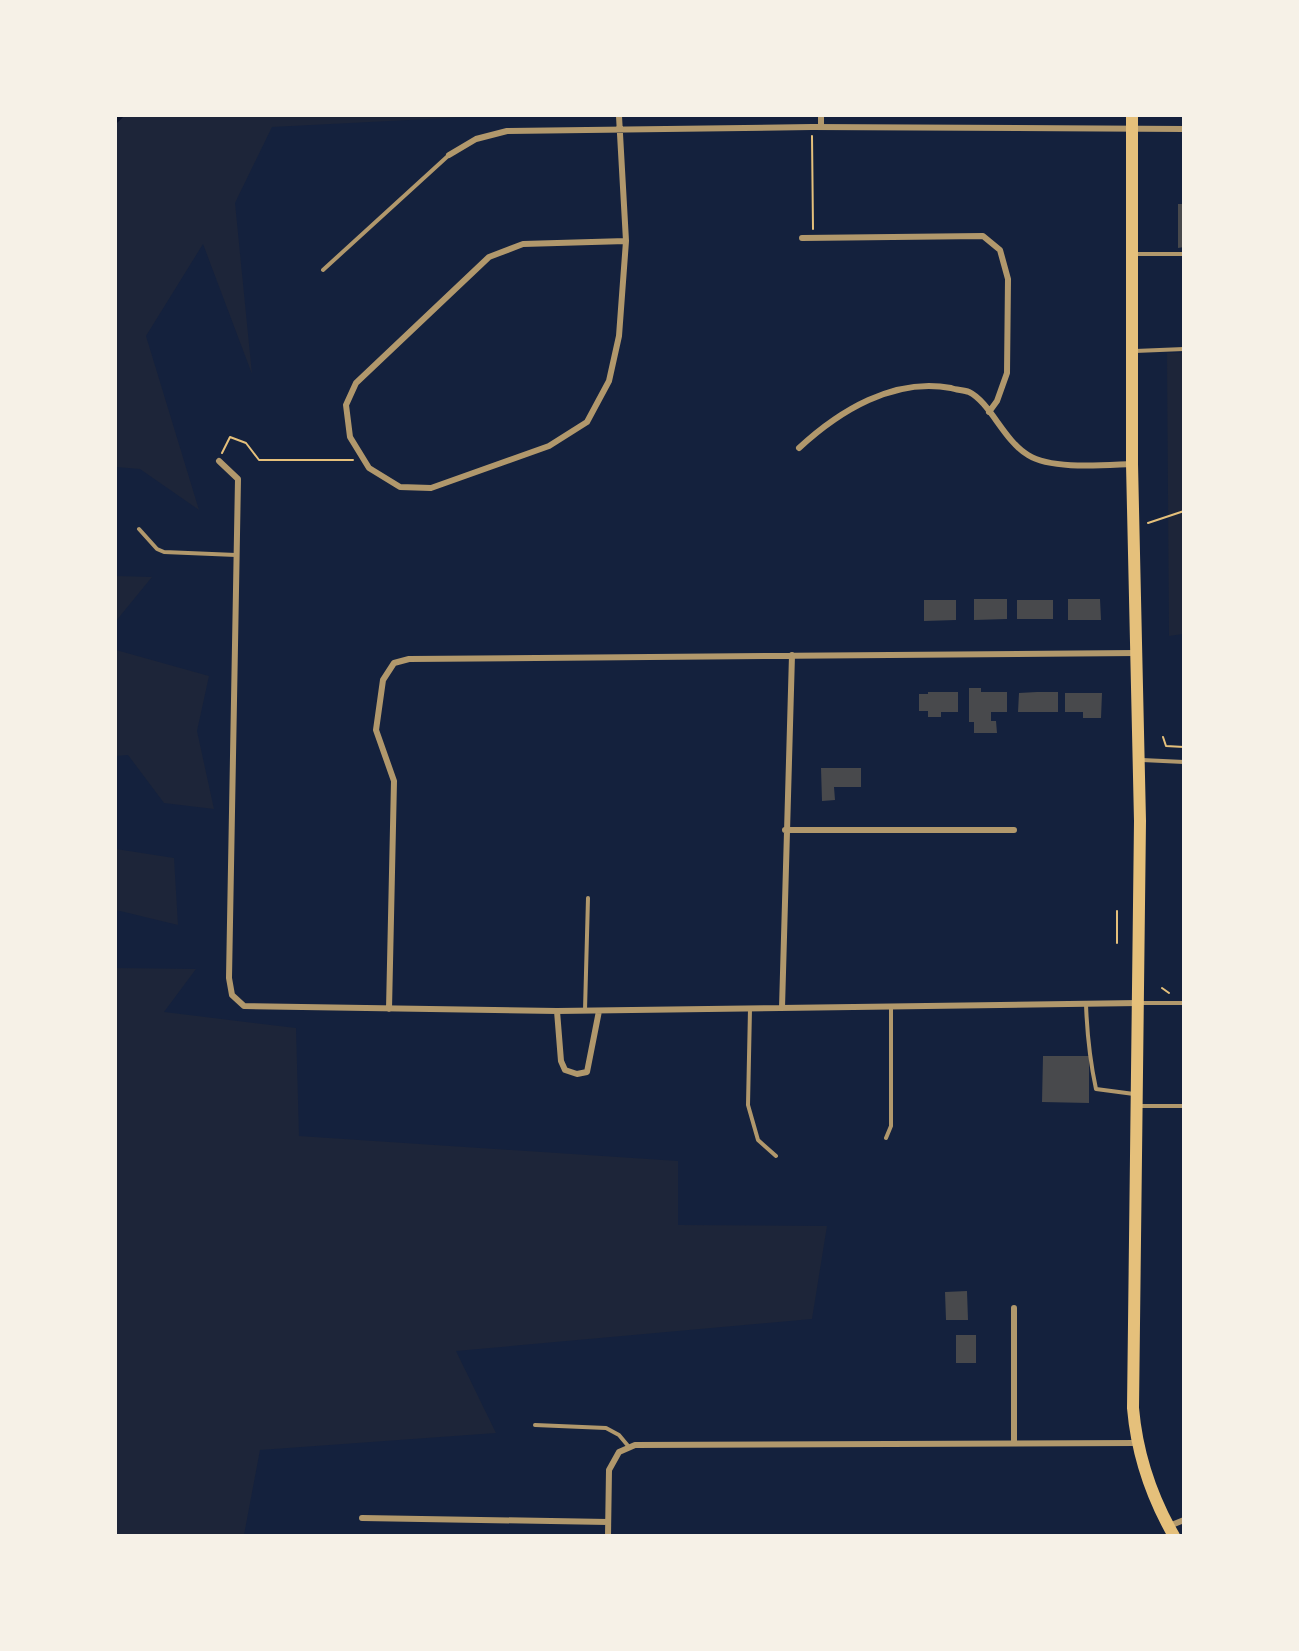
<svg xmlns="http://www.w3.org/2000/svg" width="1299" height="1651" font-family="'Roboto Condensed',sans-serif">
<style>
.green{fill:#1d2539}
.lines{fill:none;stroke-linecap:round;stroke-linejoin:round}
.stream{stroke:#0b132b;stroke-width:4.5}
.building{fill:#48494c}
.path{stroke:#e5c07b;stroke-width:2}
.service{stroke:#b1986c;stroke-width:4}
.minor{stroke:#b1986c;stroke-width:6}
.secondary{stroke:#e5c07b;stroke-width:12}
</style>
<rect width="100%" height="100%" fill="#14213d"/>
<!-- green -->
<path class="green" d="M116,116h371l-215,11 -37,76 17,171 -49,-130 -57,92 53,174 -59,-41 -24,-2z
M1167,353h17l-1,281 -14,2z
M116,576l36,1 -36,44z
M116,650l93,26 -12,55 17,78 -50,-6 -36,-48 -12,1z
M116,849l58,9 4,67 -62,-15z
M116,968l80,1 -32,43 132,16 3,108 379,25v64l149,1 -15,93 -356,32 40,82 -236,17 -16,85h-128z"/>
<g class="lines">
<!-- stream -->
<path class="stream" d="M116,121l5,-5"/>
</g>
<!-- building -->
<path class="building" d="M1178,204h6v43l-6,1z
M974,599h33v20l-33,1z
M1068,599h32l1,21h-33z
M924,600h32v20l-32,1z
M1017,600h36v19h-36z
M969,688h12v4h26v20h-16v9h5l1,12h-23v-11h-5z
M928,692h30v20h-17v5h-13v-6h-9v-17h9z
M1037,692h21v20h-40l1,-19z
M1065,693h37l-1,25h-18v-6h-18z
M821,768h40v19h-27l1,13 -13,1z
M1043,1056h46v47l-47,-1z
M967,1291l1,29h-22l-1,-28z
M956,1335h20v28h-20z"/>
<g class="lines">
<!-- path -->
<path class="path" d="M812,136l1,93
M222,453l8,-16 16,6 13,17h94
M1148,523l36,-12
M1163,737l3,9 18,1
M1117,911v32
M1162,988l7,5"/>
<!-- service -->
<path class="service" d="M1133,254h51
M323,270l126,-115
M1135,351l49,-2
M139,529l18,20 7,3 72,3
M1142,760l42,2
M1140,1003h44
M1086,1004c1,29 4,57 10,85l38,5
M750,1009l-2,96 10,35 18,16
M585,1010l3,-112
M1138,1106h46
M886,1138l5,-12v-120
M535,1425l71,3 13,7 10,12"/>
<!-- minor -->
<path class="minor" d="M619,116l7,125 -7,95 -10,45 -22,41 -38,24 -118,42 -31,-1 -31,-19 -19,-31 -4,-32 10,-22 133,-126 34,-13 103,-3
M821,116v11
M449,155l27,-16 31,-8 305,-4 372,2
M802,238l181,-2 17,14 8,29 -1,94 -10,28 -8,11
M799,448c40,-37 95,-71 152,-60 5,2 13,2 18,4 21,10 35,49 59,63 24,15 76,10 104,9
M219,461l19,18 -9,499 3,17 12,11 313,5 582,-8
M785,830h229
M782,1008l10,-353
M389,1009l5,-228 -18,-51 7,-50 11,-17 15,-4 727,-6
M557,1011l4,50 4,9 12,4 10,-2 12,-61
M1014,1308v134
M362,1518l246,4
M1169,1526l15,-6
M608,1536l1,-66 10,-18 16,-7 501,-2"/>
<!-- secondary -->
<path class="secondary" d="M1132,116v348l8,357 -7,587c4,46 18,88 41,128"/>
</g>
<!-- border -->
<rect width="1299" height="1651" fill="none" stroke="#f6f1e7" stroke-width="234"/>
</svg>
